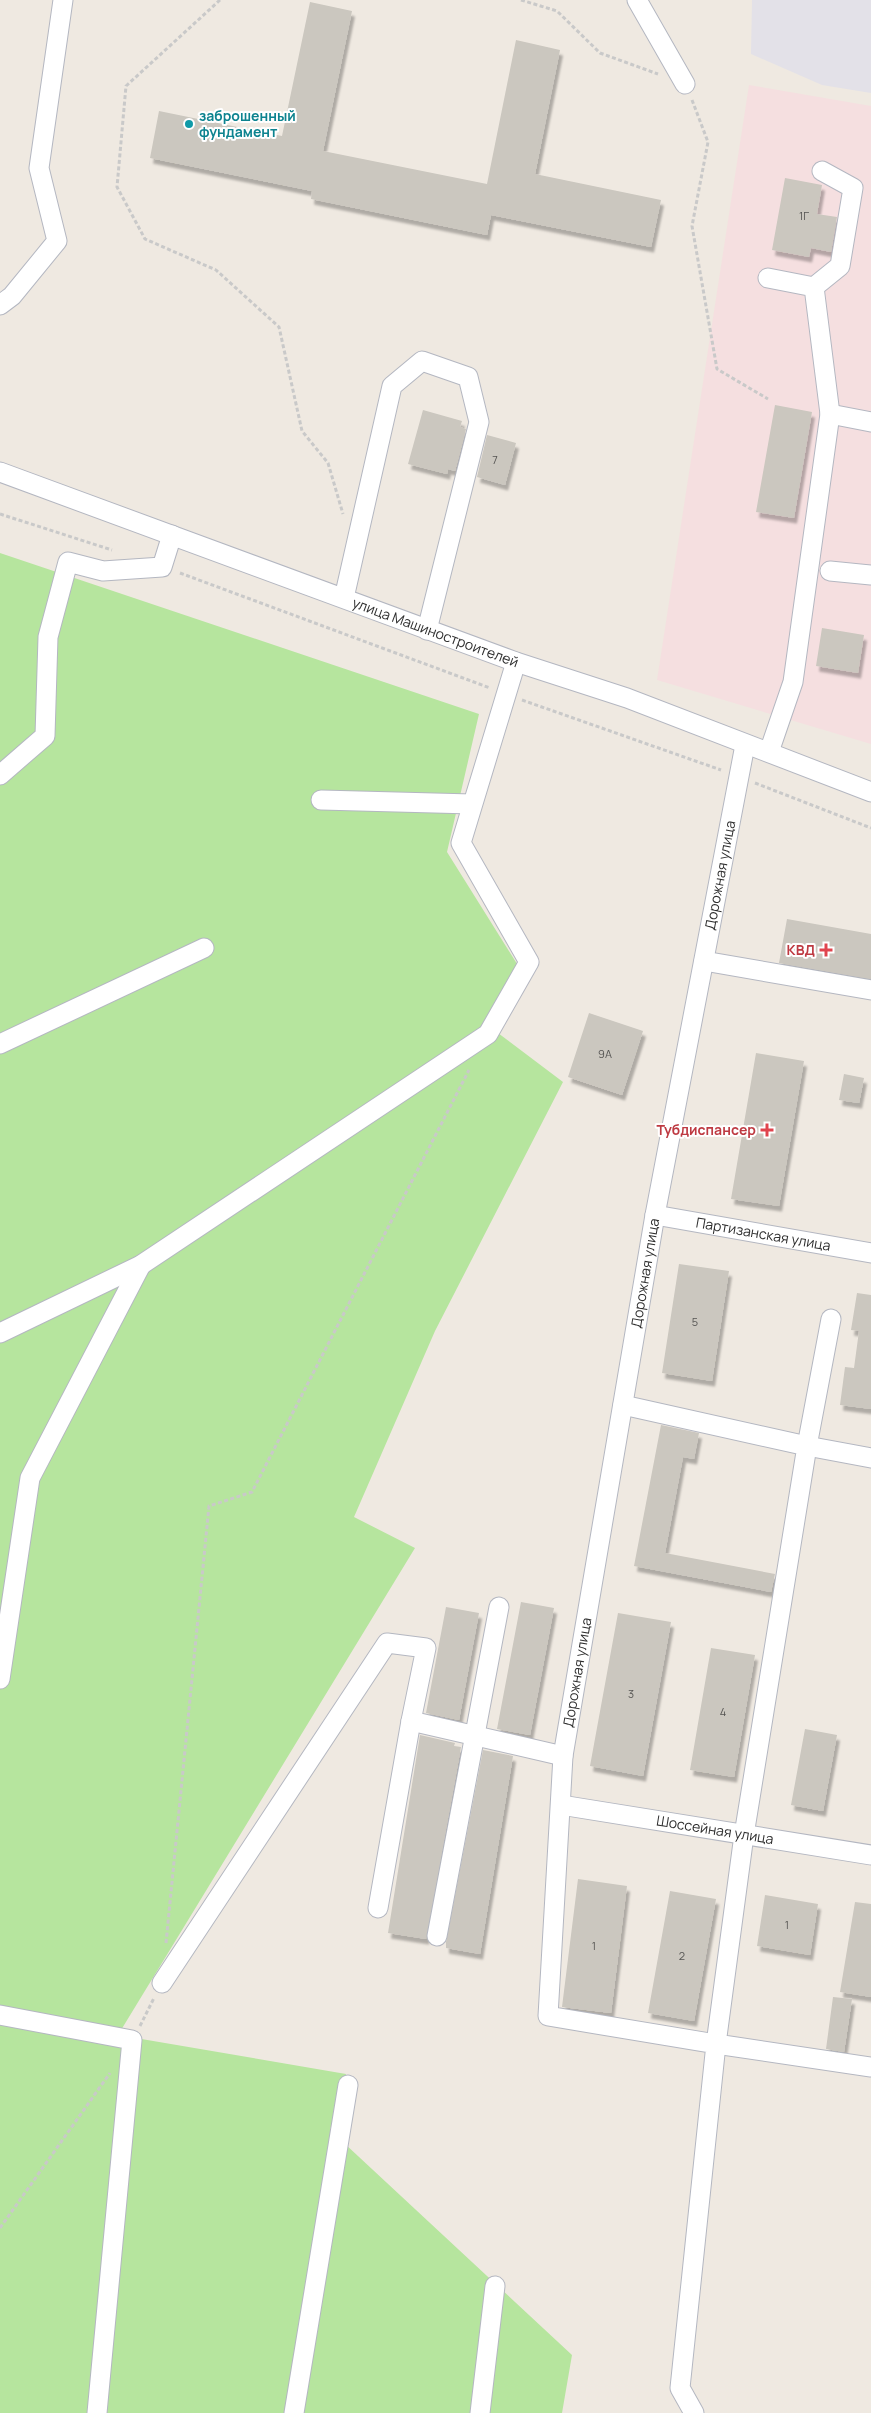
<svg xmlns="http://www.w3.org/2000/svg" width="871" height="2413" font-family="Manrope,sans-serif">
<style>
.industrial{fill:#e3e1e8}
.medical{fill:#f5dfe0}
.green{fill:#b6e59e}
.building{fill:#cbc7bf;filter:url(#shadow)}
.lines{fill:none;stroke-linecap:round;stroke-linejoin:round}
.minor-casing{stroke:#b4b7c1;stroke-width:21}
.path{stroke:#c9c9c9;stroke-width:3;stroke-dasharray:4 2.5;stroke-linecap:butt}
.minor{stroke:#fff;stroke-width:19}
.culture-dot{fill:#0f9aa8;stroke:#fff;stroke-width:2}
.health-dot{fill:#e0444e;stroke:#fff;stroke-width:2}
.labels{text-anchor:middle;stroke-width:4;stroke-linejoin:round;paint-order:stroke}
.number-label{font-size:11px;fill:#555452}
.culture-label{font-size:14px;font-weight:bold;fill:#0d838f;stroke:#fff;text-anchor:start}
.street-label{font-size:14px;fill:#2e2e2e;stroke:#fff}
.health-label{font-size:14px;font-weight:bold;fill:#be3a42;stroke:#fff;text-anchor:end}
</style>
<defs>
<filter id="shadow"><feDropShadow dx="3" dy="5.5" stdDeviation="1" flood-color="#0004"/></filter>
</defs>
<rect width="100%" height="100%" fill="#efe9e1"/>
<!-- industrial -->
<path class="industrial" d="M752,0h119v93l-49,-8 -71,-31z"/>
<!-- medical -->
<path class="medical" d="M749,85l122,21v638l-214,-64z"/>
<!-- green -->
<path class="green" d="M0,553l479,161 -32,138 77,123 -30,55 69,52 -128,249 -81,186 61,31 -297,487 228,39 -16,56 242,225 -10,58h-562z"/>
<!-- building -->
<path class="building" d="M310,2l42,9 -29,140 164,33 29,-144 44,10 -25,124 126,26 -10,47 -160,-32 -4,20 -176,-36 1,-8 -162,-33 9,-47 123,25z
M785,178l37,7 -5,29 20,3 -6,35 -20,-4 -2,9 -37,-7z
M775,405l37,7 -18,106 -38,-6z
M423,410l39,11 -2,6 6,2 -11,42 -7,-2 -1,5 -39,-10z
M487,435l29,8 -11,42 -28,-8z
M822,628l42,7 -6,38 -42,-7z
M787,919l84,15v45l-92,-16z
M589,1013l54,18 -21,64 -54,-18z
M756,1053l48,8 -25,145 -48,-7z
M844,1074l20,4 -5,25 -20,-3z
M679,1264l50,7 -17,110 -50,-8z
M857,1293l14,2v114l-31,-4 5,-38 9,1 5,-37 -8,-1z
M661,1425l38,8 -5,26 -11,-2 -18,96 110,21 -4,18 -137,-26z
M521,1602l33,6 -24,127 -33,-6z
M446,1607l33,6 -20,107 -33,-7z
M618,1613l53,9 -28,154 -53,-10z
M711,1648l44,7 -21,122 -44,-7z
M805,1729l32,6 -14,76 -32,-6z
M420,1735l35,8 -1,3 7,1 -35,192 -38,-6z
M483,1750l30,6 -33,198 -34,-6v-6z
M578,1879l49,7 -16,127 -49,-6z
M670,1891l46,8 -22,122 -46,-8z
M765,1895l53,9 -8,51 -53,-9z
M855,1902l16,2v93l-31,-5z
M833,1997l19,2 -8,53 -18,-3z"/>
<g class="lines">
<!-- minor casing -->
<g class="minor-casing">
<g id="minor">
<path d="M637,0l48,84"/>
<path d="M768,278l46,9 16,127 -37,268 -24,70"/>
<path d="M814,287l26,-21 13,-78 -31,-17"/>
<path d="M0,305l12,-9 45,-55 -18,-73 24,-168"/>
<path d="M830,414l41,8"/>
<path id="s1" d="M0,472l516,190 111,36 244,94"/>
<path d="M830,571l41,4"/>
<path d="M344,598l48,-212 30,-25 46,16 11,45 -52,208"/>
<path d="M0,775l45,-39 3,-99 20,-75 35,9 59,-4 10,-32"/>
<path d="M321,800l151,4"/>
<path d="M704,961l167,29"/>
<path d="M0,1044l204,-96"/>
<path id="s2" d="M655,1215l216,38"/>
<path d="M831,1319l-24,127 64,12"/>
<path d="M0,1333l141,-68 347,-231 41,-72 -68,-119 55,-181"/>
<path d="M623,1405l184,41 -63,389 -28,209 155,23"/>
<path d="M0,1679l30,-201 111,-213"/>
<path id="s3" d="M561,1805l310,50"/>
<path d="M378,1908l33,-187 152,35"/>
<path d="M437,1936l62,-329"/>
<path d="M162,1983l225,-340 39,5 -15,73"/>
<path d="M0,2015l132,25 -35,373"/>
<path d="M294,2413l54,-328"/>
<path d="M480,2413l15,-127"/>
<path id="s4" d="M694,2413l-14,-25 36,-344 -168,-28 15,-260 92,-541 90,-470"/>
</g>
</g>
<!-- path -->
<path class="path" d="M220,0l-94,86 -9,101 28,52 71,31 63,57 23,104 26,32 15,51
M521,0l36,11 43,42 58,21
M692,100l16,42 -16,84 25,143 51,30
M0,514l112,36
M180,573l310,115
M522,700l199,70
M755,783l116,45
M166,1943l43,-437 43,-14 217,-422
M140,2026l14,-28
M0,2228l110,-155"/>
<!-- minor -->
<use href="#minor" class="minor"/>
</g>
<!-- markers -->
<circle class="culture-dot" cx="189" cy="124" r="5"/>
<g class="health-dot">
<path d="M823.5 942.5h5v5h5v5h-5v5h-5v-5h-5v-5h5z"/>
<path d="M764.5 1122.5h5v5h5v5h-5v5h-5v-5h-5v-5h5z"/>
</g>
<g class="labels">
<!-- number labels -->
<g class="number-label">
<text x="804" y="220">1Г</text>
<text x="495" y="464">7</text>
<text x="605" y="1058">9А</text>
<text x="695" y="1326">5</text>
<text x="631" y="1698">3</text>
<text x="723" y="1716">4</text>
<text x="787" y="1929">1</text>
<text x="594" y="1950">1</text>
<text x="682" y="1960">2</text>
</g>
<!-- culture labels -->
<g class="culture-label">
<text x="199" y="121">заброшенный<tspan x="199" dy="16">фундамент</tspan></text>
</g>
<!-- street labels -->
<g class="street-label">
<text dy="5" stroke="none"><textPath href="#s1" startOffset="464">улица Машиностроителей</textPath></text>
<text dy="5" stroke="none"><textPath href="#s4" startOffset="1700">Дорожная улица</textPath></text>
<text dy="5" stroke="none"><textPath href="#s2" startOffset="110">Партизанская улица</textPath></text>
<text dy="5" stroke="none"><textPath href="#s4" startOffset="1295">Дорожная улица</textPath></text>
<text dy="5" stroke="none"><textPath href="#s4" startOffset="890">Дорожная улица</textPath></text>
<text dy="5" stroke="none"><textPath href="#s3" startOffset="156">Шоссейная улица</textPath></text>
</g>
<!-- health labels -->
<g class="health-label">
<text x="815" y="955">КВД</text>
<text x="756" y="1135">Тубдиспансер</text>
</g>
</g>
</svg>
